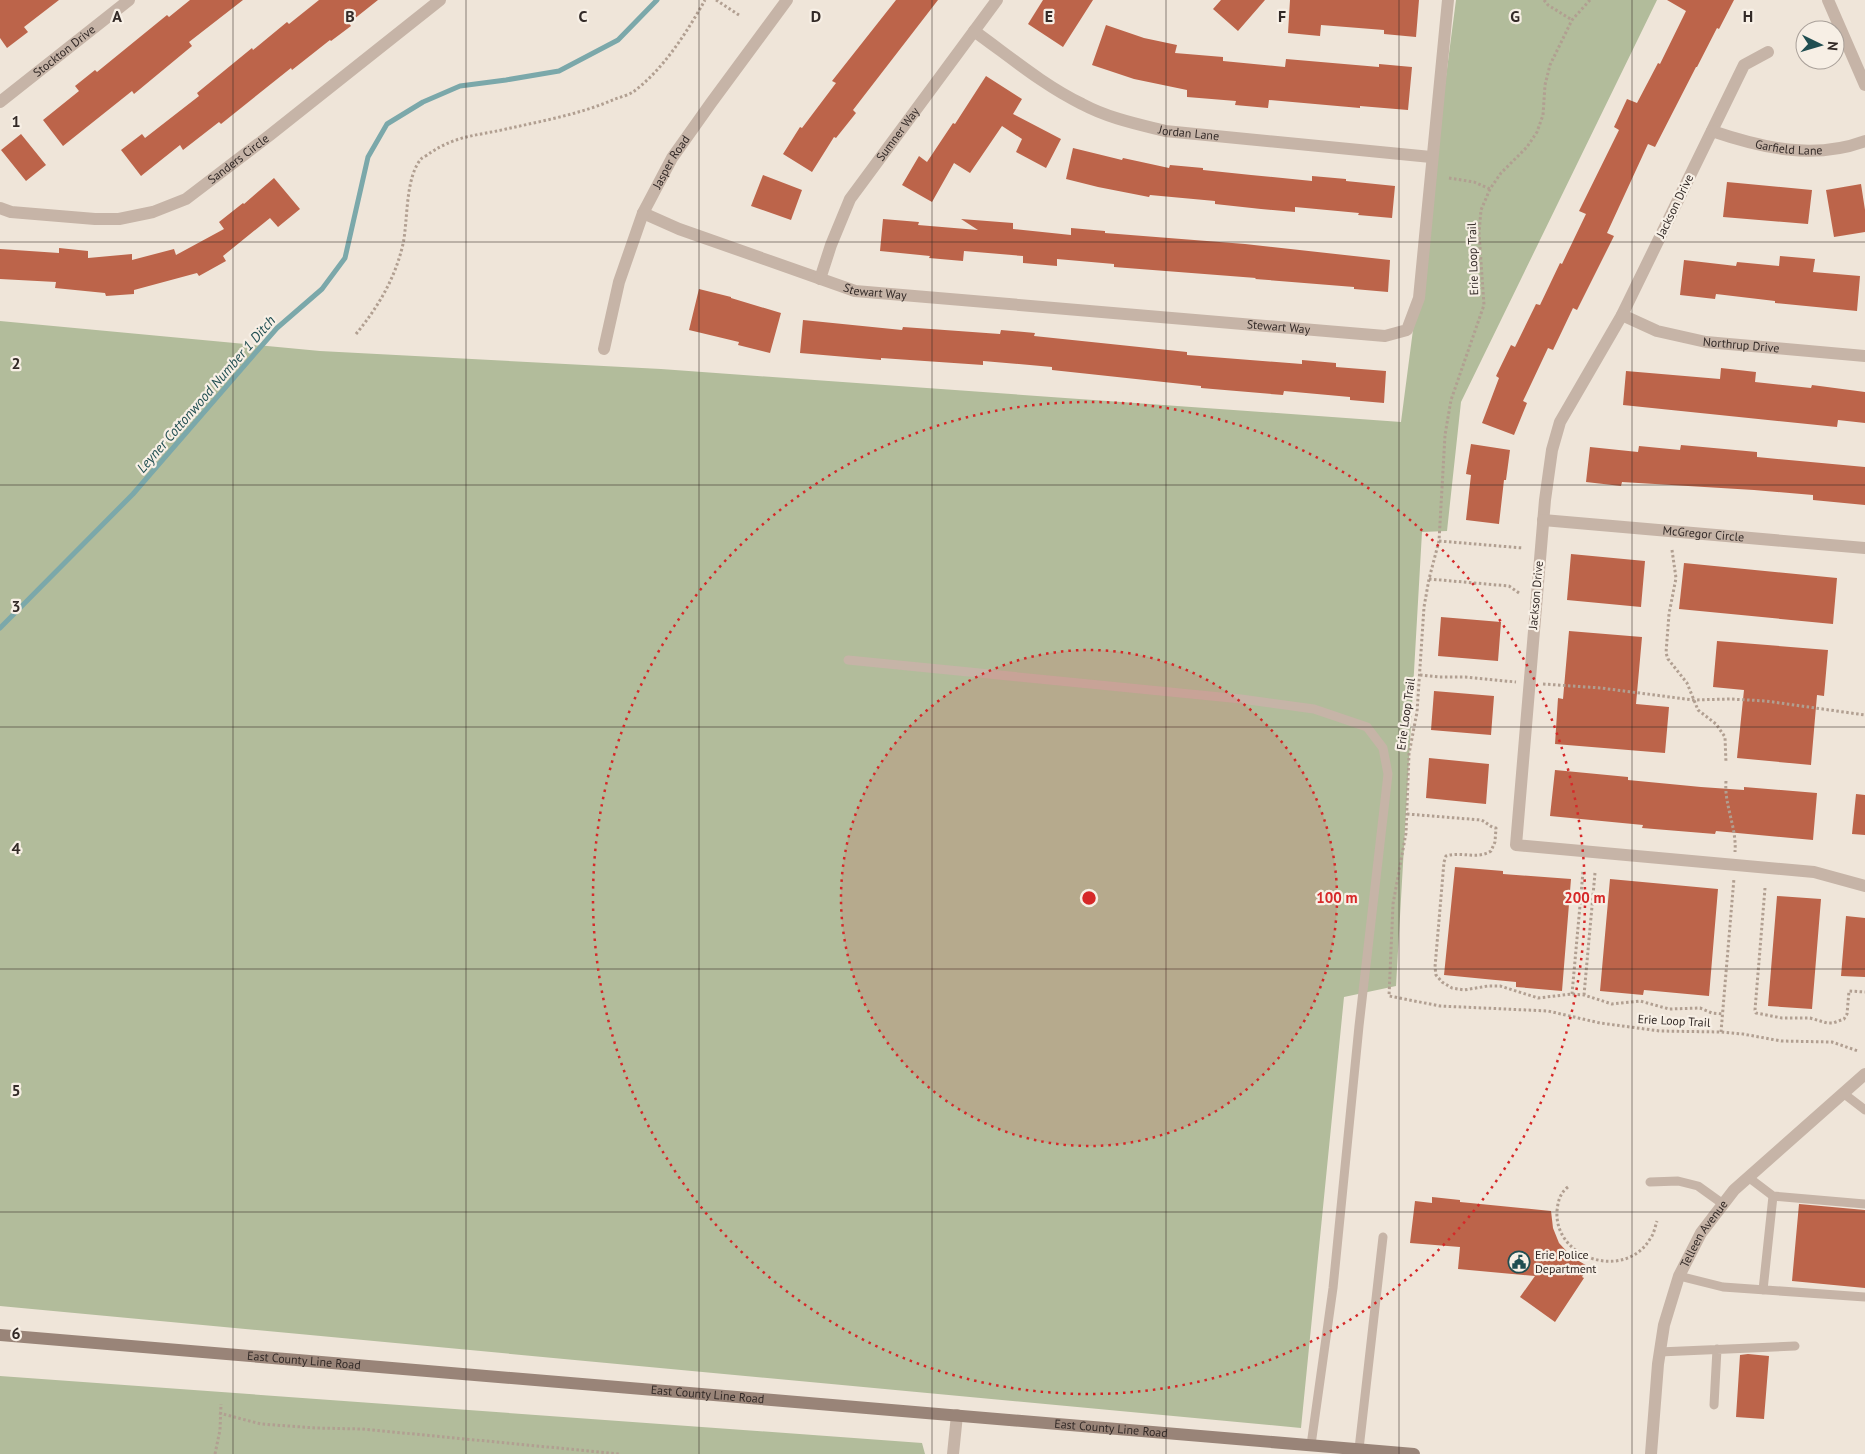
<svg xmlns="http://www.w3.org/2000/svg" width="1865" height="1454" font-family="'PT Sans',sans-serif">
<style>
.green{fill:#b2bc9b}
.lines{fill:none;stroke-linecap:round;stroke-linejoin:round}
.stream{stroke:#7ba8aa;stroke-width:5}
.building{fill:#bc644a}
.path{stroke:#b19f91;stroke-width:3;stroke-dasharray:2.5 2.5;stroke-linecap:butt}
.lane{stroke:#c6b4a7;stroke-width:9}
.street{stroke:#c6b4a7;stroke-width:12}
.secondary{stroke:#998478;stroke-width:12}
.grid{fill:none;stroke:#332a27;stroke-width:1;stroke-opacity:0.55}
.ring{fill:none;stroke:#d62828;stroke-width:2.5;stroke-dasharray:2.5 5}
.labels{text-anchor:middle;stroke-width:4.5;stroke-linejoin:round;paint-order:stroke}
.street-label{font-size:12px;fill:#332a27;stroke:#f7efe5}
.poi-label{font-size:12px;fill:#332a27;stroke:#f7efe5;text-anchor:start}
.water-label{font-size:14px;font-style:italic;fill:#204e51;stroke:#f7efe5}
.grid-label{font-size:16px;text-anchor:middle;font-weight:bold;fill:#332a27;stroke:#f7efe5;stroke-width:4.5;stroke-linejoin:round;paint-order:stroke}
.centre{fill:#d62828;stroke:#f7efe5;stroke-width:2.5}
.ring-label{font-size:15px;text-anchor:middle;font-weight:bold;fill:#d62828;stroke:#f7efe5;stroke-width:4.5;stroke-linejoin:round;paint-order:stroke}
</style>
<rect width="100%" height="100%" fill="#efe5d9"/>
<!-- green -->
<path class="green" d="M1456,0h201l-196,402 -14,129 -25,1 -26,454 -52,11 -43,431 -1301,-122v-985l320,30 341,18 740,53z
M0,1376l922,67 3,11h-925z"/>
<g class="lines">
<!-- stream -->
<path class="stream" d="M0,628l133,-134 144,-166 45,-39 23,-31 23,-101 19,-33 36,-22 37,-16 46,-6 53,-9 59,-31 39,-40"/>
</g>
<!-- building -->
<path class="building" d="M0,0h59l-35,27 4,5 -21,16 -7,-10z
M190,0h53l-54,42 3,4 -58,48 -2,-3 -69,55 -20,-26 36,-29 -4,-5 20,-16 2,2 70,-57 2,2z
M319,0h59l-29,23 2,3 -20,15 -1,-1 -38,30 -1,-2 -70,56 -2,-2 -36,28 -3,-5 -39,31 -20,-26 21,-16 3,4 54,-42 -2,-3 55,-45 1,2 34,-28 2,2z
M896,0h42l-85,110 3,3 -20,25 -2,-1 -22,35 -29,-18 17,-27 2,1 34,-45 -4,-2z
M1043,0h50l-30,47 -35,-23z
M1221,0h44l-27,31 -25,-22z
M1290,0h129l-3,37 -32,-3v-4l-63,-5 -1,11 -32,-3z
M1667,0h67l-15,29 -2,-1 -20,39h-1l-41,80 -7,-3 -41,89 7,3 -37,74 -4,-2 -20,42 -5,-2 -25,53 4,2 -13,32 -32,-12 17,-45 -3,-2 15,-31 4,2 21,-43 4,1 20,-42 2,1 24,-50 -7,-3 40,-81 -5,-3 13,-28 10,4 21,-40 2,1 26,-53z
M1106,25l38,13 33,7 -2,8 48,4v4l62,6 1,-8 93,8v-3l33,3 -4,43 -48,-4v2l-91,-8 -1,8 -33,-3 1,-4 -49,-4v-7l-53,-11 -42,-14z
M986,76l36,23 -9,15 48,25 -15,29 -30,-16 6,-13 -20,-13 -32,47 -16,-10 -22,39 -30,-17 17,-29 8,6 26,-39 2,1z
M21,134l25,31 -20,16 -25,-31z
M1073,148l49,12 1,-2 46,10 1,-3 33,3v2l48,5 61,6v-5l34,3v2l49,5 -3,32 -34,-3 1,-2 -64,-6v5l-34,-3 -46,-5v-3l-65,-6 -1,2 -51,-10 -32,-8z
M763,175l39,15 -11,30 -40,-14z
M274,178l26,31 -22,18 -8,-9 -47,38 3,5 -27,15 -2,-3 -63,17v4l-28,2 -1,-3 -50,-5 1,-6 -56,-3v-30l59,4v-5l29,3v7l44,-4v6l42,-11 2,6 48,-26 -5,-7 24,-19 1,1z
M1727,182l85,8 -4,34 -85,-7z
M1861,184l4,26v22l-31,5 -8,-47z
M883,219l36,3 -1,3 60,5 -17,-11 52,4v6l58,6v-7l34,3v2l140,11 145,16 -2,32 -34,-3v-2l-99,-8 1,-1 -142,-11v-3l-57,-5v7l-34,-3v-7l-59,-5 -1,10 -34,-3 1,-2 -50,-5z
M1780,256l35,3 -2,13 47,4 -3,35 -82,-8v-2l-59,-7 -1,5 -35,-4 4,-35 52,6 1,-4 42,4z
M699,289l32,8v1l50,15 -11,40 -32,-8 1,-3 -50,-12z
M803,320l99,10 1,-3 97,7 1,-4 34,3 -1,3 153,16v3l115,9v-4l34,3v4l50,4 -2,32 -34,-3v-3l-66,-6 -1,4 -82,-7v-2l-149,-16v-3l-69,-6v4l-102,-7v2l-81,-7z
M1721,368l35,4 -1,10 56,6 1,-3 53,7v31l-27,-3 -1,7 -214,-22 3,-34 94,8z
M1471,444l39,6 -4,30h-2l-5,44 -33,-4 5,-45 -5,-1z
M1681,445l76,7v5l108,10v38l-52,-5v-5l-59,-5 -132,-8 -1,4 -35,-4 4,-35 48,5 1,-6 41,4z
M1571,554l74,7 -4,46 -74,-7z
M1684,563l153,15 -4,46 -154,-15z
M1441,617l60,5 -3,39 -60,-5z
M1569,631l73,6 -6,67 33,3 -4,46 -110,-9 3,-46 5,1z
M1717,641l111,9 -4,46 -7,-1 -6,70 -74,-7 7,-68 -31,-3z
M1434,691l60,5 -3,39 -60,-5z
M1429,758l60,6 -3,40 -60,-6z
M1555,770l73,7v3l73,7 43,3v-3l73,6 -4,47 -97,-9 -1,3 -73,-6 1,-3 -93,-9z
M1856,794l9,1v40l-13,-1z
M1455,867l48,4v3l68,5 -9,112 -46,-4v-5l-72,-7z
M1610,879l108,10 -9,107 -65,-6 -1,5 -43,-4z
M1777,896l44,3 -9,110 -44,-3z
M1846,916l19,2v59l-24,-1z
M1432,1197l28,3v2l91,9 2,17 6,15 13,14 17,10 -7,10 2,1 -29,44 -35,-25 15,-21 -77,-7 2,-22 -50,-4 5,-42 17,2z
M1799,1204l66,6v78l-73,-7z
M1748,1354l21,2 -5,63 -28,-2 4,-62z"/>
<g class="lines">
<!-- path -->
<path class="path" d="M716,0l23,15
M1544,0l4,5 24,15
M1590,0l-18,20 -22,45 -5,20 -2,30 -6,17 -10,15 -26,26 -11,16 -9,21 -2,23 5,72 -33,95 -6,35 -6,106 -10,38 -5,28 -7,105 -8,42 -3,79 -13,71 -4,92 51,10 108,5 52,12 60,8 61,1 22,2 38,7 51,1 26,9
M1449,178l25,4 16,7
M356,334c22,-27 39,-55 47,-90 5,-23 2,-66 18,-85 2,-2 7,-4 9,-6 27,-18 46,-17 76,-24 36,-8 75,-15 109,-30 6,-2 13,-4 18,-7 30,-22 54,-60 72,-92
M1439,541l84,7
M1672,550l4,28 -7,36 -3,39 2,6 19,24 11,27 18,14 9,13 1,26
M1429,579l80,7 10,7
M1420,675l19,2h26l51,5
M1543,684l58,4 92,12 37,-1 36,2 99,14
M1726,781c-2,24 11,47 9,71
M1407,814l74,6c6,2 8,7 15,8l-1,14 -4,9c-14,9 -29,0 -45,5l-2,6 -9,105 1,8 6,7 10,6 12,2 24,-4h12l38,12 34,-4 12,1 28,9 28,-3 29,8 31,-1 12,5 11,1
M1765,888l-10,122 1,3 26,5h28l17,5h6l11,-4 3,-5 2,-23 16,1
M1572,994l11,-122
M1584,995l11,-122
M1721,1032l13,-154
M1568,1187c-8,6 -10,14 -11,24 -3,48 68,70 93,28 4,-5 5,-12 7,-18
M219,1413l42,11 55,4 46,1 258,25
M215,1454l5,-24 1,-26"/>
<!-- lane -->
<path class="lane" d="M848,660l393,39 73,10 53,18 16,21 5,26 -29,252 -26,262 -22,157
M1843,1093l22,17
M1748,1177l25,19
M1650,1182l28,-1 20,5 25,18
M1679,1276l44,11 142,10
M1763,1290l10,-94 92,8
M1659,1352l136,-6
M1714,1405l3,-56
M1359,1449l24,-212"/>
<!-- street -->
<g class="street">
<path d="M1828,0l37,85"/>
<path id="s1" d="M974,31c35,25 69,54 108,73 26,14 55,20 83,27l266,26"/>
<path d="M1768,52l-24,13 -122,250 -62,107 -8,28 -7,50 -29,345 298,27 51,14"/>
<path id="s2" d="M0,102l129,-102"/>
<path id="s3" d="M1712,131c50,17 102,29 153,10"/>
<path id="s4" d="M0,208l11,4 84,7h24l34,-7 33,-13 84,-64 170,-135"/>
<path id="s5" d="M643,213l36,16 176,62 530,45 22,-6 12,-32 29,-298"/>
<path id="s6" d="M820,279l11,-34 19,-46 147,-199"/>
<path id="s7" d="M1622,315l35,16 49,11 159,14"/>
<path id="s8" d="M604,349l15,-67 24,-69 29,-55 39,-55 76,-103"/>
<path id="s9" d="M1543,520l322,28"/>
<path d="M953,1454l4,-39"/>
<path id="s10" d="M1651,1454l7,-90 6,-39 15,-49 22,-43 33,-43 131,-116"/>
</g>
<!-- secondary -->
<path class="secondary" id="s11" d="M0,1335l1414,119"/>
</g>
<!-- grid -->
<path class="grid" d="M233,0v1454M466,0v1454M699,0v1454M932,0v1454M1166,0v1454M1399,0v1454M1632,0v1454M0,242h1865M0,485h1865M0,727h1865M0,969h1865M0,1212h1865"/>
<!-- distance rings -->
<circle cx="1089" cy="898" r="248" fill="#d62828" fill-opacity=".12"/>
<g class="ring">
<circle cx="1089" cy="898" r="248"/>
<circle cx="1089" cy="898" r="496"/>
</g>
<!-- icons -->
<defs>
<g id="civic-ring" transform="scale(1.125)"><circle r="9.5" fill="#f7efe5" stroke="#204e51" stroke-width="1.5"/><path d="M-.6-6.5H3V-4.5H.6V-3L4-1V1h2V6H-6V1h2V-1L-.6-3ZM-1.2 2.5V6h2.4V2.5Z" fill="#204e51"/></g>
</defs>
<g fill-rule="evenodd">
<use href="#civic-ring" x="1519" y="1262"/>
</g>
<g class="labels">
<!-- street labels -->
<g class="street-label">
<text dy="4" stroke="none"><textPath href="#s2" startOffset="82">Stockton Drive</textPath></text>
<text dy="4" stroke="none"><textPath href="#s1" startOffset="242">Jordan Lane</textPath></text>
<text dy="4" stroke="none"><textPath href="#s6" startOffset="166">Sumner Way</textPath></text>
<text dy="4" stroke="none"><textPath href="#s3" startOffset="79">Garfield Lane</textPath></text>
<text dy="4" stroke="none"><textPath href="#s4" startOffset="256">Sanders Circle</textPath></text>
<text dy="4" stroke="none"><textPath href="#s8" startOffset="200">Jasper Road</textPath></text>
<text transform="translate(1675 206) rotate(-64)" y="4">Jackson Drive</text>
<text transform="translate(1473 259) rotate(-92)" y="4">Erie Loop Trail</text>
<text dy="4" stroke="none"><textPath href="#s5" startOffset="246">Stewart Way</textPath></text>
<text dy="4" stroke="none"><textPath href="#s5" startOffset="651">Stewart Way</textPath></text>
<text dy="4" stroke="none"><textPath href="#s7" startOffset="124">Northrup Drive</textPath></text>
<text dy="4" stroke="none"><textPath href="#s9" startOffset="161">McGregor Circle</textPath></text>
<text transform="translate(1536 595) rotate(-85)" y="4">Jackson Drive</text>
<text transform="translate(1406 714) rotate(-82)" y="4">Erie Loop Trail</text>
<text transform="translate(1674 1021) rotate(3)" y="4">Erie Loop Trail</text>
<text dy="4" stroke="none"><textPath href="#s10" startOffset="230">Telleen Avenue</textPath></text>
<text dy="4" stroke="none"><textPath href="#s11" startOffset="305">East County Line Road</textPath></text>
<text dy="4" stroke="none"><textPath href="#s11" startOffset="710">East County Line Road</textPath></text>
<text dy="4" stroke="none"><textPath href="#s11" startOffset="1115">East County Line Road</textPath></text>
</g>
<!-- poi labels -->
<g class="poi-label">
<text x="1535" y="1259">Erie Police<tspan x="1535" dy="14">Department</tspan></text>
</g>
<!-- water labels -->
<g class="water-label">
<text transform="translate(206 394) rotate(-49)" y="5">Leyner Cottonwood Number 1 Ditch</text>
</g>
</g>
<g class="grid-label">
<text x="117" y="22">A</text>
<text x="350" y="22">B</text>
<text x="583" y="22">C</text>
<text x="816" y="22">D</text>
<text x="1049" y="22">E</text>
<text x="1282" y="22">F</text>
<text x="1515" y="22">G</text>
<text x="1748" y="22">H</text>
<text x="16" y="127">1</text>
<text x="16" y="369">2</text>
<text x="16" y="612">3</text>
<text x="16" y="854">4</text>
<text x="16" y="1096">5</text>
<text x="16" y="1339">6</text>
</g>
<circle cx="1089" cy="898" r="8" class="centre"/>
<g class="ring-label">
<text x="1337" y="903">100 m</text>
<text x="1585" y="903">200 m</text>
</g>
<!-- north arrow -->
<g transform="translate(1820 45) rotate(95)"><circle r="24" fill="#f7efe5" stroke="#a9a099"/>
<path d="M0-4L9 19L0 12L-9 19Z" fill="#204e51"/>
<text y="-8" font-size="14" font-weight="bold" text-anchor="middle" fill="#332a27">N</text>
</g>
</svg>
